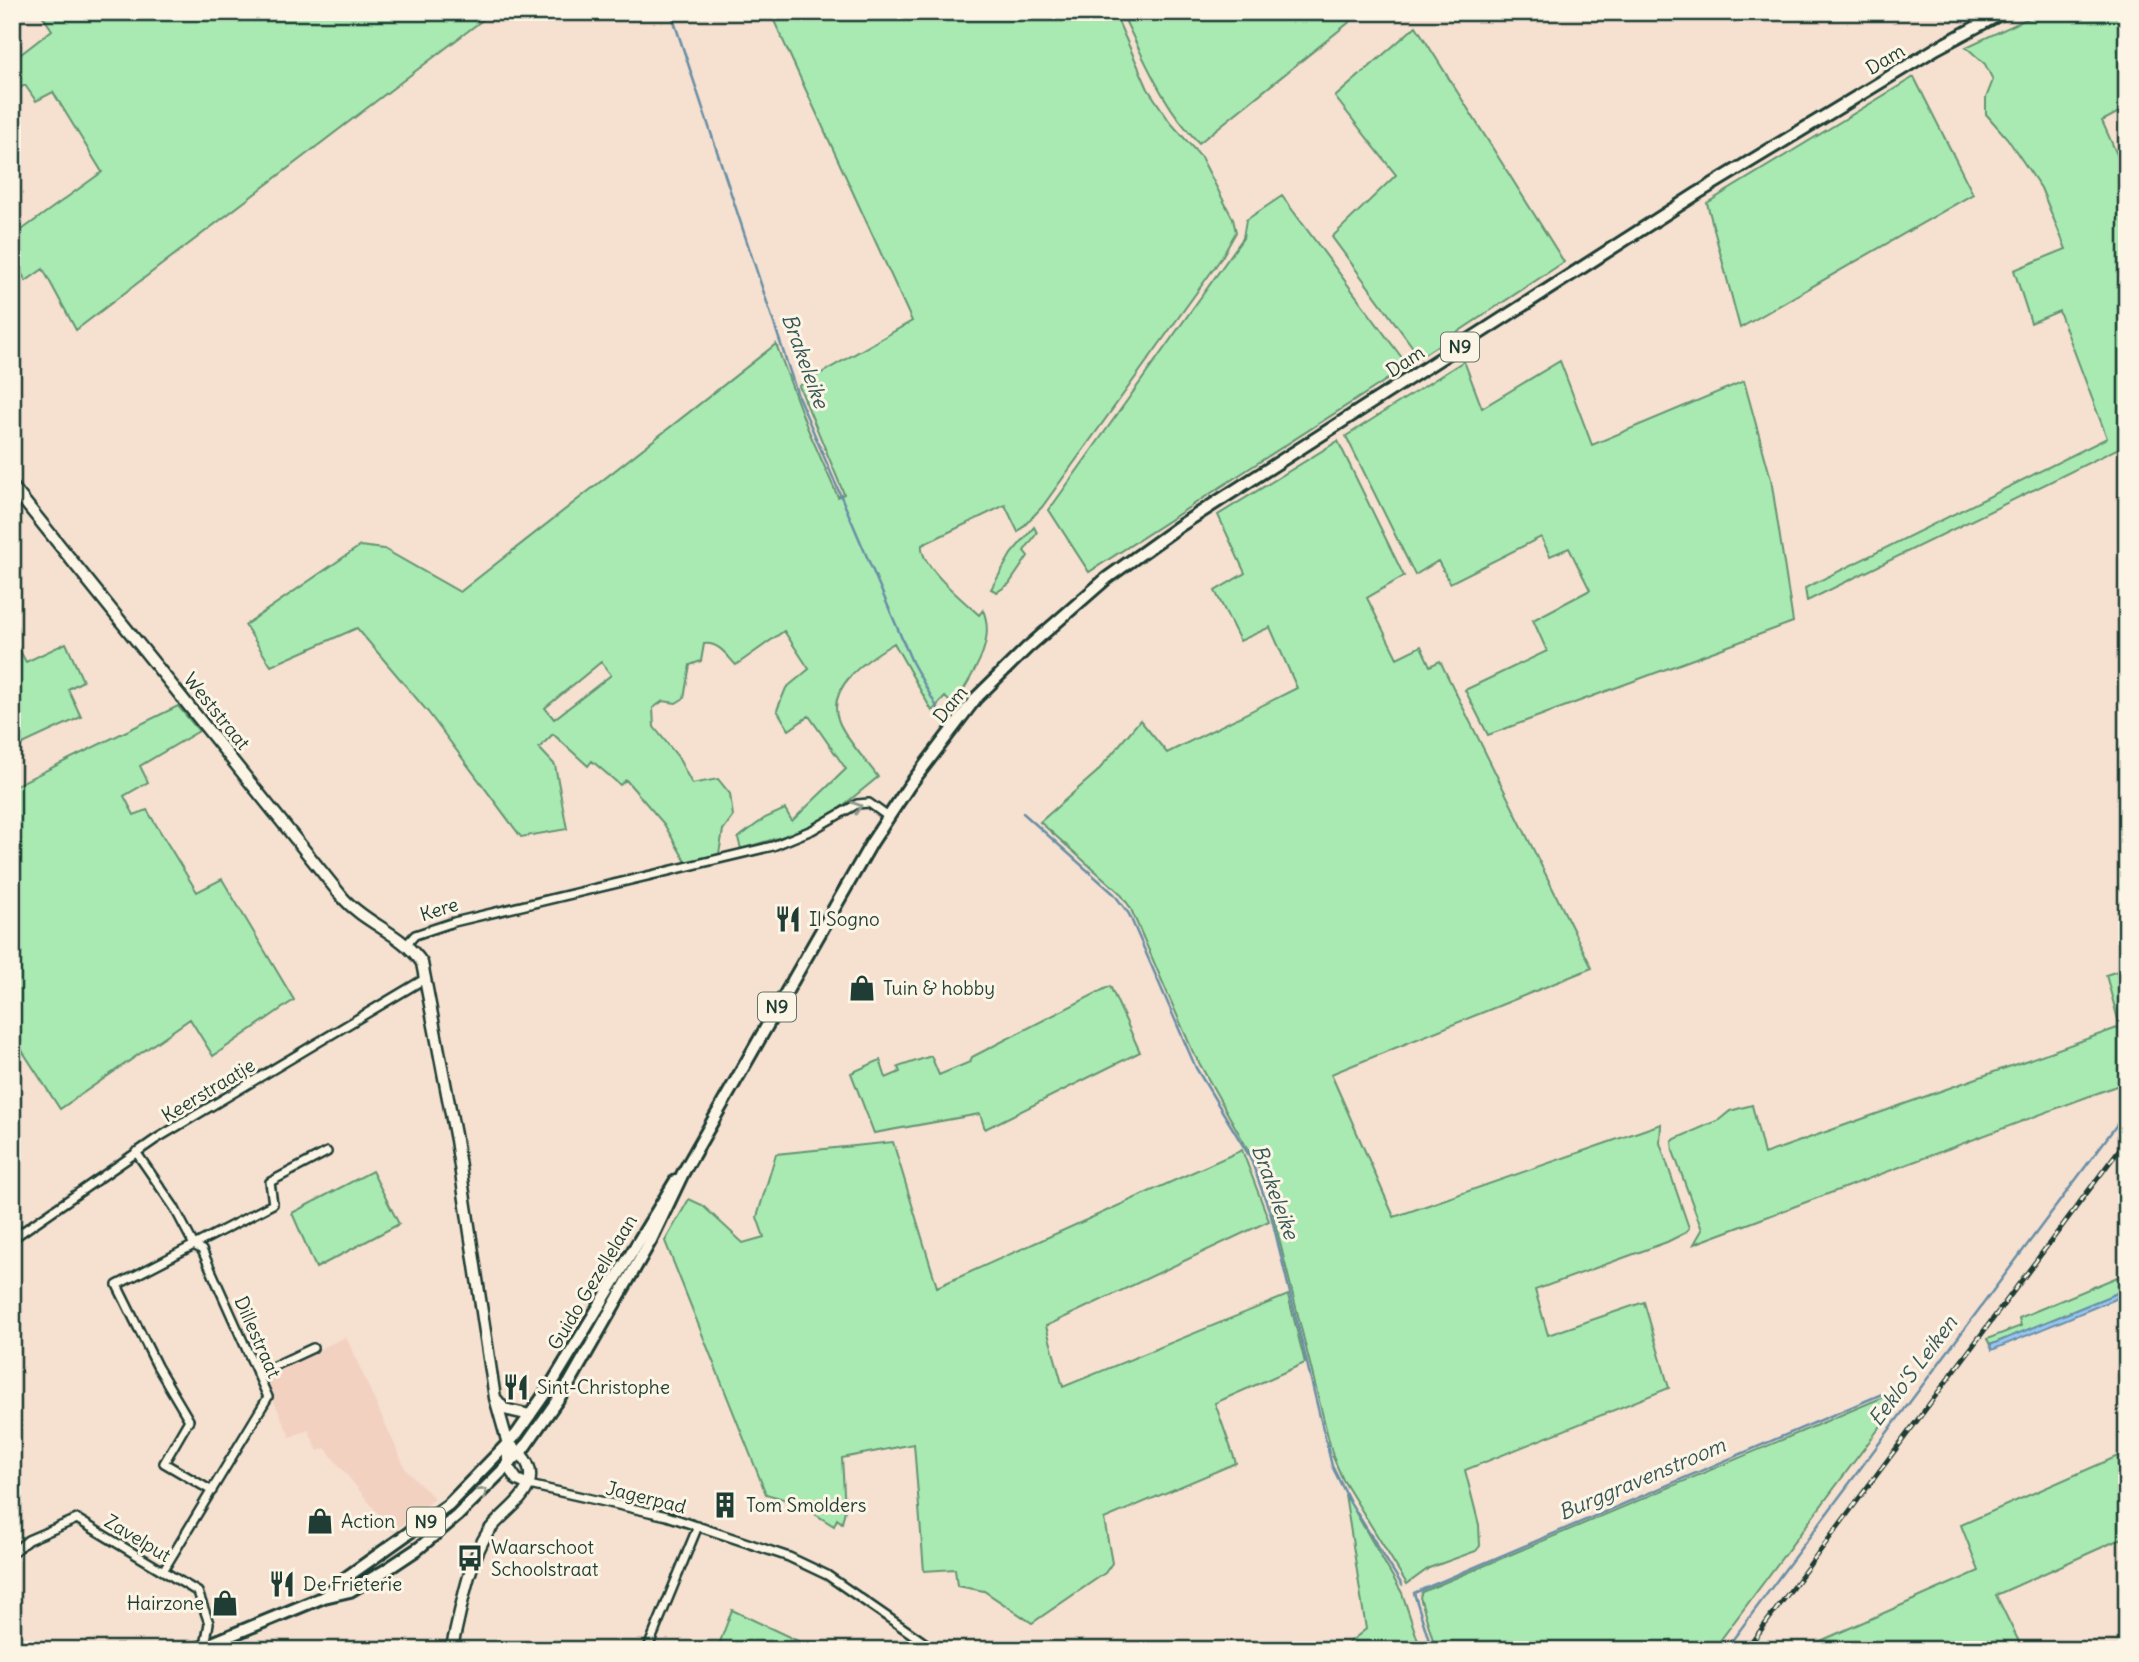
<svg xmlns="http://www.w3.org/2000/svg" width="2139" height="1662" font-family="Delius,sans-serif">
<style>
.built{fill:#f2d1c1}
.green{fill:#a9eab2;stroke:#649473;stroke-width:2;fill-rule:evenodd}
.water{fill:#98c5f2;stroke:#688fa6;stroke-width:2}
.lines{fill:none;stroke-linecap:round;stroke-linejoin:round}
.stream{stroke:#688fa6;stroke-width:2.5}
.street-casing{stroke:#1f3d34;stroke-width:12}
.secondary-casing{stroke:#1f3d34;stroke-width:15}
.primary-casing{stroke:#1f3d34;stroke-width:16}
.street{stroke:#fcf5e5;stroke-width:7}
.secondary{stroke:#fcf5e5;stroke-width:10}
.primary{stroke:#fcf5e5;stroke-width:10}
.rail-casing{stroke:#1f3d34;stroke-width:5}
.rail{stroke:#fcf5e5;stroke-width:2.5;stroke-dasharray:8;stroke-linecap:butt}
.oneway{stroke:#8e998c}
.labels{text-anchor:middle;stroke-width:6;stroke-linejoin:round;paint-order:stroke}
.shield{fill:#fcf5e5;stroke:#617469;stroke-width:2}
.shield-label{font-size:18px;font-weight:bold;fill:#1f3d34}
.street-label{font-size:19px;fill:#1f3d34;stroke:#fcf5e5}
.poi-label{font-size:19px;fill:#1f3d34;stroke:#fcf5e5;text-anchor:start}
.water-label{font-size:21px;font-style:italic;fill:#37585a;stroke:#fcf5e5}
</style>
<rect width="100%" height="100%" fill="#f6e0d0"/>
<filter id="ink" filterUnits="userSpaceOnUse"><feTurbulence type="fractalNoise" baseFrequency=".0143" numOctaves="2"/><feDisplacementMap in="SourceGraphic" scale="14" xChannelSelector="R" yChannelSelector="G"/><feConvolveMatrix kernelMatrix="1 2 1 2 8 2 1 2 1" color-interpolation-filters="sRGB"/></filter>
<g filter="url(#ink)">
<!-- built -->
<path class="built" d="M346,1337l60,133 29,29 -42,33 -68,-84 -7,3 -10,-21 -18,7 -24,-53 2,-11z"/>
<!-- green -->
<path class="green" d="M40,12h453l-417,318 -33,-61 -17,12 -14,-24v-20l90,-65 -49,-80 -17,9 -11,-16 -13,8v-32l40,-31z
M770,12h344l34,77 22,33 31,35 32,62 3,13 -14,25 -180,250 -24,25 -13,-27 -83,40c-3,20 42,56 57,70l4,-5c14,34 -13,67 -29,96l-9,-9 -13,14 -38,-68c-25,15 -70,44 -55,79 8,19 27,38 39,55l-49,40 -35,16 -53,16 -3,-11 27,-20 20,-9 7,12 54,-52 -37,-53 -20,14 -12,-20 9,-22 23,-19 -25,-38 -48,34c-9,-9 -17,-23 -32,-21l-3,17 -11,4 -6,33 -8,5 -13,-2 -10,7 1,19 24,30 14,27 26,-5 12,15 3,22 -10,14 -4,24 -33,8 -22,-38 -38,-44 -6,5 -28,-24 -4,5 -35,-32 -14,14 16,17 12,64 -46,8 -93,-125 -71,-84 -86,38 -26,-41 115,-79 24,3 76,43 316,-248 31,83 31,70 6,-3 -45,-108 113,-65zM601,662l10,13 -57,44 -9,-11z
M1124,12h238l-163,131c-35,-35 -53,-80 -75,-125z
M2042,12h85v96l-25,13 25,56v267l-320,157 -2,-13 302,-150 -48,-127 -28,12 -17,-53 52,-21 -25,-61 -34,-50 -21,-24v-16l7,-18 -8,-16 -19,-17z
M1416,26l148,236 -144,95 -88,-120 64,-62 -61,-78z
M1914,77l59,117 -233,134 -33,-125z
M1282,196l126,170 -319,206 -40,-62 194,-272 3,-18z
M1464,361l18,47 78,-47 32,84 152,-64 27,98 22,143 -305,113 -23,-45 82,-39 -14,-31 57,-30 -21,-42 -19,8 -9,-19 -91,46 -12,-22 -23,14 -69,-139z
M1338,441l66,135 -37,22 30,60 24,-12 9,20 10,-5 152,307 -261,106 63,143 267,-93 -1,19 29,85 -4,5 -18,9 -132,48 13,45 96,-33 25,86 -204,82 14,55 1,21 -4,5 -47,17 -22,16 -64,-104 -10,-23 -69,-279 -71,-126 -63,-145 -11,-15 -79,-70 57,-50 43,-52 27,33 130,-65 -27,-61 -30,14 -25,-50 30,-18 -27,-58z
M1034,527l3,6 -13,18 4,5 -19,28 -12,8 -6,-3 20,-35z
M66,643l17,38 -15,8 13,28 -69,32v-96l7,-4 7,13z
M178,706l21,25 -59,35 8,16 -24,14 10,19 13,-5 50,82 25,-13 72,121 -81,56 -23,-37 -130,90 -48,-74v-248z
M2127,968v114l-433,162 8,-14 -29,-79 -1,-9 3,-3 44,-19 11,-9 22,-6 12,49 356,-127 -14,-52z
M1110,986l30,66 -155,77 -5,-15 -106,19 -23,-60 29,-13 6,18 14,-6 -2,-5 33,-11 8,19 31,-13 2,-5z
M893,1142l44,145 305,-137 27,71 -223,105 17,61 225,-92 17,68 -90,40 21,60 -132,56 8,44 -7,10 -73,50 -48,-32 -27,-5 -2,-17 -31,2 -10,-127 -72,14 3,52 -3,13 -5,-4 -3,7 -37,-23 -31,-9 -101,-253 24,-42 13,6 41,38 21,-6 -7,-20 19,-63z
M372,1171l27,53 -83,44 -24,-55z
M2127,1273v16l-137,56 -3,-6 34,-13 -2,-8z
M1888,1395l7,12 -182,243h-277l-16,-53 2,-5z
M2127,1452v84l-131,59 27,55h-223l179,-79 -18,-46z
M1345,1494l57,99 19,57h-81l26,-21z
M732,1610l85,40h-100z"/>
<!-- water -->
<path class="water" d="M2127,1289v5l-135,56 -2,-5z"/>
<g class="lines">
<!-- stream -->
<path class="stream" d="M671,12l127,384 114,266 26,47
M1023,813l91,81 15,20 67,154 54,89 21,58 61,251 18,36 52,83
M1432,1650l-18,-57 468,-199
M1725,1650l402,-539"/>
<!-- street casing -->
<g class="street-casing">
<path id="street" d="M406,945l9,-10 39,-13 319,-76 39,-16 45,-26 12,-1 18,13
M136,1152l38,55 20,38 8,5 66,147 -105,174
M12,1239l144,-100 270,-161
M257,1374l56,-26
M529,1485l138,31 122,41 38,18 108,75
M212,1491l-48,-28 25,-43 -32,-54 -40,-81 156,-81 -3,-22 57,-30
M12,1553l16,-13 49,-21 121,73 11,31 -4,23
M647,1650l51,-124"/>
</g>
<!-- secondary casing -->
<g class="secondary-casing">
<path id="secondary" d="M12,486l331,412c23,26 60,36 79,65l34,177 39,258 13,46v23l9,13 12,5
M497,1400l7,9 26,6
M451,1650c10,-38 16,-85 37,-118 11,-16 36,-31 41,-49 5,-18 -8,-31 -21,-39"/>
</g>
<!-- primary casing -->
<g class="primary-casing">
<path id="primary" d="M327,1595l17,-16 104,-74 68,-70 35,-50 125,-205
M195,1650l129,-53 26,-6 36,-21 33,-22 38,-32 64,-64 49,-70 81,-142 32,-67 189,-331 37,-56 67,-88 51,-50 80,-70 74,-53 517,-332 239,-145 67,-36"/>
</g>
<!-- street -->
<use href="#street" class="street"/>
<!-- secondary -->
<use href="#secondary" class="secondary"/>
<!-- primary -->
<use href="#primary" class="primary"/>
<!-- rail casing -->
<g class="rail-casing">
<path id="rail" d="M1746,1650l381,-511"/>
</g>
<!-- rail -->
<use href="#rail" class="rail"/>
</g>
<!-- one-way arrows -->
<defs><path id="oneway-chevron" d="M-2-3.5L2.5 0L-2 3.5" fill="none" stroke-width="1.6" stroke-linecap="round" stroke-linejoin="round" transform="scale(1.75)"/></defs>
<g class="oneway">
<use href="#oneway-chevron" transform="translate(857 807) rotate(-19)"/>
<use href="#oneway-chevron" transform="translate(483 1492) rotate(-42)"/>
</g>
</g>
<!-- icons -->
<defs>
<g id="restaurant-bare" transform="scale(2.1)"><path d="M-5-6h1v4h1v-4h1v4h1v-4h1v5L-1.5 .5V6h-2V.5L-5-1ZM5-6V6H3V1.5H1.5Q1.5-4 5-6Z" fill="#1f3d34" stroke="#fcf5e5" stroke-width="2.5" paint-order="stroke"/></g>
<g id="shop-bare" transform="scale(2.1)"><path d="M-5-2.5h2.3a2.7 3.5 0 0 1 5.4 0H5L5.5 6h-11ZM-1.5-2.5h3a1.5 2.3 0 0 0-3 0Z" fill="#1f3d34" stroke="#fcf5e5" stroke-width="2.5" paint-order="stroke"/></g>
<g id="building-bare" transform="scale(2.1)"><path d="M-4-6H4V6H1V3H-1V6H-4ZM-2.5-4.3h1.7v1.8h-1.7ZM.8-4.3h1.7v1.8H.8ZM-2.5-1h1.7V.8h-1.7ZM.8-1h1.7V.8H.8Z" fill="#1f3d34" stroke="#fcf5e5" stroke-width="2.5" paint-order="stroke"/></g>
<g id="bus-bare" transform="scale(2.1)"><path d="M-5-6H5V4H4V6H2V4H-2V6H-4V4H-5ZM-3.5-4V0h7V-4ZM-3.5 1.2v1.5H-2V1.2ZM2 1.2v1.5H3.5V1.2Z" fill="#1f3d34" stroke="#fcf5e5" stroke-width="2.5" paint-order="stroke"/></g>
</defs>
<g fill-rule="evenodd">
<use href="#restaurant-bare" x="788" y="919"/>
<use href="#shop-bare" x="862" y="988"/>
<use href="#restaurant-bare" x="516" y="1387"/>
<use href="#building-bare" x="725" y="1505"/>
<use href="#shop-bare" x="320" y="1521"/>
<use href="#bus-bare" x="470" y="1558"/>
<use href="#restaurant-bare" x="282" y="1584"/>
<use href="#shop-bare" x="225" y="1603"/>
</g>
<g class="labels">
<!-- shield labels -->
<g class="shield">
<rect x="1441" y="332.5" width="38" height="29" rx="5"/>
<rect x="758" y="992.5" width="38" height="29" rx="5"/>
<rect x="407" y="1507.5" width="38" height="29" rx="5"/>
</g>
<g class="shield-label">
<text x="1460" y="353">N9</text>
<text x="777" y="1013">N9</text>
<text x="426" y="1528">N9</text>
</g>
<!-- street labels -->
<g class="street-label">
<text transform="translate(1885 59) rotate(-31)" y="7">Dam</text>
<text transform="translate(1405 361) rotate(-33)" y="7">Dam</text>
<text transform="translate(950 704) rotate(-50)" y="7">Dam</text>
<text transform="translate(217 711) rotate(51)" y="7">Weststraat</text>
<text transform="translate(439 909) rotate(-17)" y="7">Kere</text>
<text transform="translate(208 1090) rotate(-31)" y="7">Keerstraatje</text>
<text transform="translate(592 1282) rotate(-59)" y="7">Guido Gezellelaan</text>
<text transform="translate(258 1337) rotate(66)" y="7">Dillestraat</text>
<text transform="translate(646 1497) rotate(14)" y="7">Jagerpad</text>
<text transform="translate(138 1538) rotate(31)" y="7">Zavelput</text>
</g>
<!-- poi labels -->
<g class="poi-label">
<text x="809" y="926">Il Sogno</text>
<text x="883" y="995">Tuin &amp; hobby</text>
<text x="537" y="1394">Sint-Christophe</text>
<text x="746" y="1512">Tom Smolders</text>
<text x="341" y="1528">Action</text>
<text x="491" y="1554">Waarschoot<tspan x="491" dy="22">Schoolstraat</tspan></text>
<text x="303" y="1591">De Frieterie</text>
<text x="204" y="1610" text-anchor="end">Hairzone</text>
</g>
<!-- water labels -->
<g class="water-label">
<text transform="translate(805 361) rotate(70)" y="7">Brakeleike</text>
<text transform="translate(1275 1192) rotate(70)" y="7">Brakeleike</text>
<text transform="translate(1913 1371) rotate(-53)" y="7">Eeklo'S Leiken</text>
<text transform="translate(1642 1479) rotate(-23)" y="7">Burggravenstroom</text>
</g>
</g>
<!-- margin -->
<rect width="2139" height="1662" fill="none" stroke="#fcf5e5" stroke-width="42"/>
<rect x="21" y="21" width="2097" height="1620" fill="none" stroke="#1f3d34" stroke-width="2.5" filter="url(#ink)"/>
</svg>
